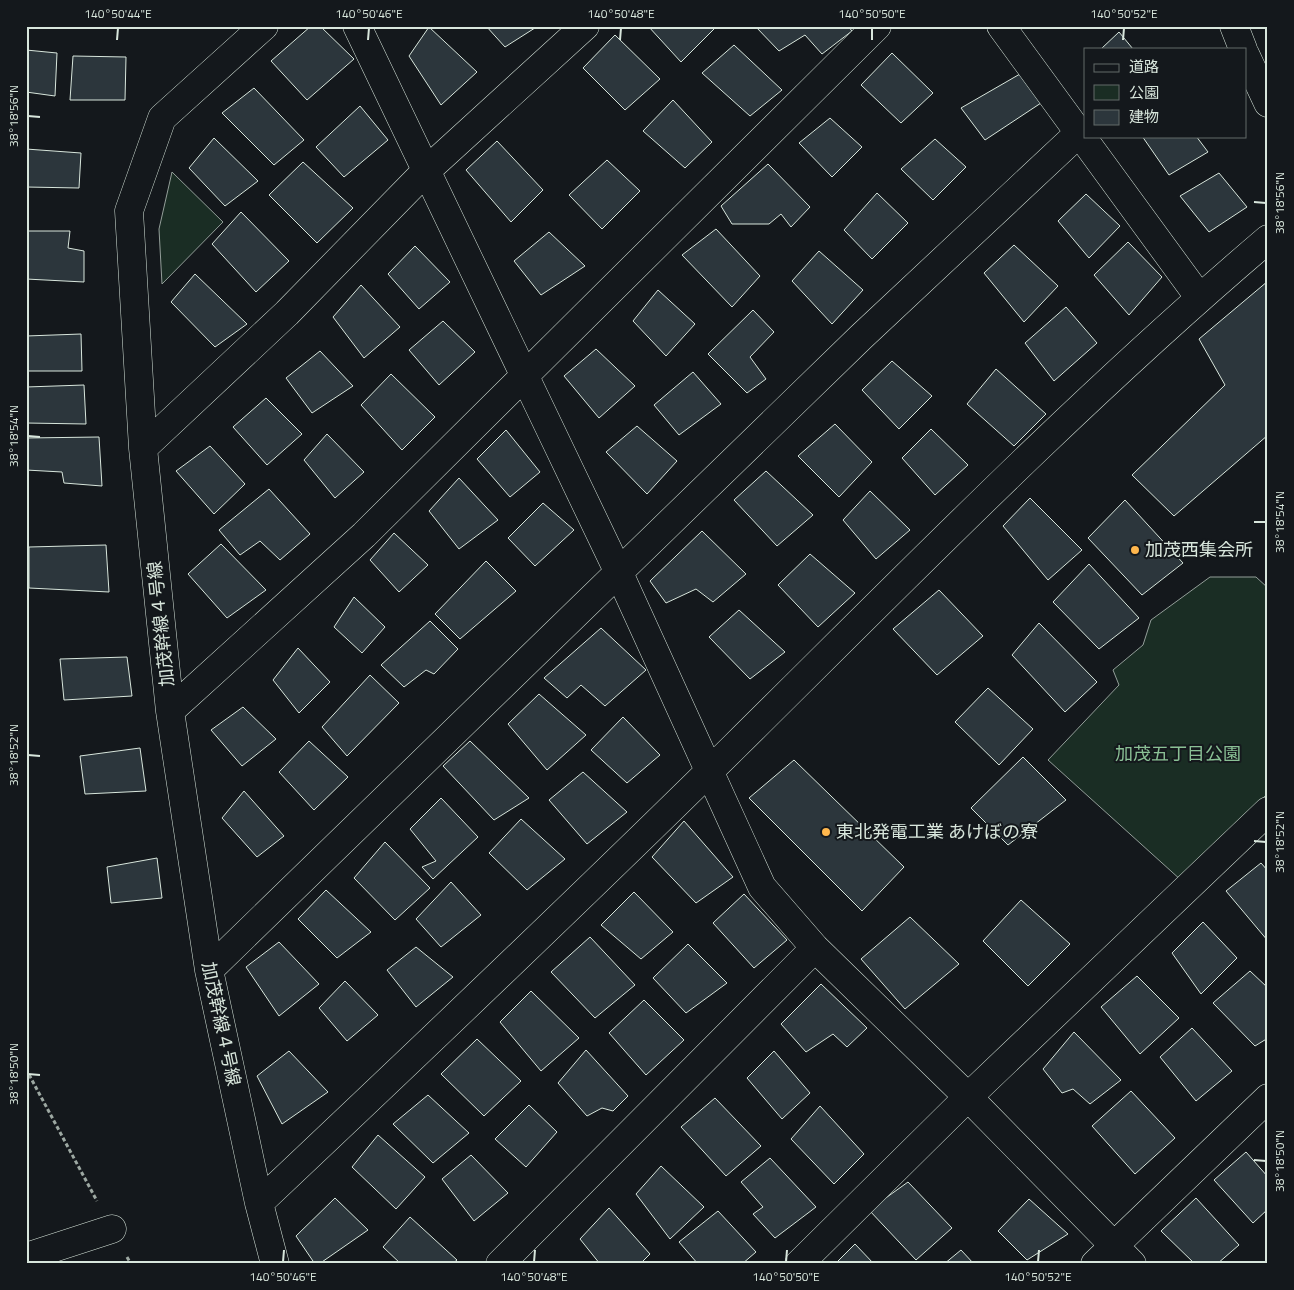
<svg xmlns="http://www.w3.org/2000/svg" width="1294" height="1290" font-family="'Titillium Web','Noto Sans JP',sans-serif">
<style>
.green{fill:#1a2d24;stroke:#939e99}
.building{fill:#2c363c;stroke:#d8e6dc}
.lines{fill:none;stroke-linecap:round;stroke-linejoin:round}
.minor-casing{stroke:#d8e6dc;stroke-width:29}
.tertiary-casing{stroke:#d8e6dc;stroke-width:29}
.path{stroke:#9da8a2;stroke-width:3;stroke-dasharray:4 2.5;stroke-linecap:butt}
.minor{stroke:#14181c;stroke-width:28}
.tertiary{stroke:#14181c;stroke-width:28}
.ticks{fill:none;stroke:#d8e6dc;stroke-width:2}
.poi-dot{fill:#ffb74d;stroke:#14181c;stroke-width:2}
.labels{text-anchor:middle;stroke-width:4;stroke-linejoin:round;paint-order:stroke}
.poi-label{font-size:18px;fill:#d8e6dc;stroke:#14181c;text-anchor:start}
.street-label{font-size:18px;fill:#d8e6dc;stroke:#14181c}
.park-label{font-size:18px;fill:#8ac095;stroke:#14181c}
.neatline{fill:none;stroke:#d8e6dc;stroke-width:2}
.ticks-label{font-size:12px;text-anchor:middle;fill:#d8e6dc}
</style>
<rect width="100%" height="100%" fill="#14181c"/>
<!-- green -->
<path class="green" d="M172,172l51,50 -61,62 -3,-55z
M1210,577h46l12,11v205l-86,88 -134,-121 71,-75 -6,-15 30,-25 8,-25z"/>
<!-- building -->
<path class="building" d="M311,26h9l34,33 -47,41 -36,-39z
M486,26h52l-33,21z
M648,26h69l-36,36z
M755,26h93l4,5 -30,23 -17,-19 -26,16z
M429,27l48,45 -36,33 -32,-49z
M1119,32l14,17h-32z
M615,35l45,44 -35,31 -42,-42z
M734,45l48,45 -32,26 -48,-43z
M26,50l31,3 -2,43 -29,-4z
M892,53l41,40 -32,30 -40,-38z
M73,56l53,1 -1,43h-55z
M1020,74l21,29 -56,37 -24,-32z
M254,88l50,52 -30,25 -52,-52z
M673,100l39,42 -27,26 -42,-37z
M360,106l28,34 -44,37 -28,-30z
M830,118l32,29 -30,30 -33,-34z
M1142,136h54l12,16 -39,23z
M214,138l44,43 -33,25 -36,-38z
M935,139l31,28 -33,33 -32,-31z
M497,141l46,49 -32,32 -45,-52z
M26,149l55,4 -2,35 -53,-1z
M607,160l33,31 -38,38 -33,-34z
M303,162l50,46 -36,35 -48,-48z
M768,164l42,43 -19,20 -10,-13 -12,10h-37l-11,-18z
M1219,173l28,34 -38,25 -29,-36z
M877,193l31,30 -36,36 -28,-29z
M1086,194l34,32 -31,32 -31,-37z
M241,212l48,49 -33,31 -44,-48z
M716,229l44,47 -28,31 -50,-52z
M26,231h44l-2,17 16,3v31l-58,-3z
M549,232l36,34 -44,29 -27,-34z
M1128,242l34,35 -33,38 -35,-40z
M1014,245l44,41 -34,36 -40,-49z
M415,246l35,36 -31,27 -31,-35z
M819,251l44,39 -31,34 -40,-43z
M195,274l52,50 -32,23 -44,-45z
M1268,281v154l-94,81 -42,-41 93,-90 -26,-46z
M361,285l39,42 -36,31 -31,-41z
M658,290l37,34 -29,32 -33,-35z
M1066,307l31,36 -43,38 -29,-38z
M753,310l21,22 -24,25 16,22 -19,14 -39,-39z
M443,321l32,31 -36,33 -30,-35z
M81,334l1,37h-56v-35z
M596,349l39,37 -36,32 -35,-42z
M320,351l33,35 -41,27 -26,-35z
M892,361l40,35 -33,33 -37,-39z
M996,369l50,45 -32,32 -47,-42z
M693,372l28,32 -42,31 -25,-30z
M391,374l44,43 -33,33 -41,-45z
M84,385l2,39 -60,-1v-36z
M266,398l36,36 -35,31 -34,-38z
M835,424l37,38 -33,35 -41,-41z
M637,426l40,35 -30,33 -41,-42z
M931,429l37,36 -33,30 -33,-37z
M506,430l34,42 -30,25 -33,-38z
M327,434l37,38 -29,26 -31,-38z
M99,437l3,49 -38,-3 -2,-11 -36,-2v-32z
M210,446l35,38 -31,30 -38,-43z
M766,471l47,44 -36,31 -43,-46z
M459,478l39,42 -39,29 -30,-38z
M269,489l41,45 -30,26 -20,-19 -20,14 -21,-25z
M870,491l40,39 -34,29 -33,-39z
M1030,498l52,52 -34,30 -45,-54z
M1125,500l58,63 -41,32 -54,-57z
M543,503l31,27 -39,36 -27,-28z
M702,531l44,43 -33,28 -17,-13 -30,14 -16,-22z
M394,533l34,32 -29,27 -29,-32z
M221,544l45,46 -39,28 -39,-44z
M106,545l3,47 -80,-4v-41z
M810,554l45,39 -37,34 -40,-42z
M486,561l30,30 -56,48 -25,-25z
M1089,564l50,54 -40,31 -46,-47z
M939,590l44,46 -46,39 -44,-46z
M354,597l31,30 -23,26 -28,-26z
M739,610l46,42 -35,27 -41,-42z
M430,621l28,28 -24,25 -8,-4 -22,17 -23,-22z
M1039,623l58,59 -32,30 -53,-57z
M601,628l45,42 -41,36 -24,-21 -14,13 -23,-20z
M298,648l32,34 -31,31 -26,-33z
M127,657l5,39 -68,4 -4,-41z
M370,675l29,28 -52,53 -25,-29z
M988,688l45,41 -34,36 -44,-43z
M539,694l47,41 -39,35 -39,-46z
M243,707l33,32 -34,27 -31,-36z
M623,717l37,38 -33,28 -36,-33z
M309,741l39,36 -34,33 -35,-38z
M470,741l59,57 -35,22 -51,-54z
M140,748l6,43 -61,3 -5,-38z
M1023,757l43,43 -58,45 -37,-37z
M794,760l110,107 -42,44 -113,-113z
M583,772l44,40 -40,32 -38,-44z
M244,791l40,45 -27,21 -35,-39z
M441,798l37,39 -45,42 -11,-12 14,-6 -26,-32z
M521,819l44,40 -38,31 -38,-37z
M684,821l49,56 -37,26 -44,-46z
M385,842l45,46 -35,32 -41,-42z
M157,858l5,40 -51,5 -4,-36z
M1261,863l7,8v70l-42,-50z
M451,882l30,33 -40,32 -25,-28z
M326,890l45,42 -34,26 -39,-39z
M634,892l39,40 -32,27 -40,-34z
M744,894l43,46 -33,28 -41,-45z
M1021,900l49,44 -42,42 -45,-45z
M910,917l49,47 -54,45 -44,-50z
M1203,922l34,36 -36,36 -29,-41z
M590,937l45,48 -40,33 -44,-46z
M279,942l40,42 -40,32 -33,-49z
M688,944l39,39 -41,30 -33,-35z
M416,947l37,30 -37,30 -29,-37z
M1250,971l18,17v50l-13,8 -42,-43z
M1137,976l42,42 -39,36 -39,-47z
M345,981l33,34 -31,26 -28,-33z
M821,984l46,44 -20,19 -14,-13 -27,18 -25,-28z
M531,991l48,47 -38,33 -41,-49z
M644,1000l40,40 -38,35 -37,-42z
M1192,1028l40,43 -36,30 -36,-44z
M1074,1032l47,48 -31,24 -17,-15 -11,4 -19,-24z
M477,1039l44,42 -37,35 -43,-42z
M586,1050l42,46 -15,15 -11,-3 -15,8 -29,-33z
M289,1051l39,41 -46,32 -25,-48z
M774,1051l36,42 -28,26 -35,-41z
M1131,1091l44,47 -40,36 -43,-48z
M428,1095l41,38 -36,30 -40,-39z
M715,1098l46,48 -35,30 -45,-49z
M529,1105l28,27 -31,35 -31,-28z
M820,1106l44,48 -30,30 -43,-45z
M378,1135l47,42 -29,32 -44,-42z
M1246,1152l22,25v32l-15,14 -39,-43z
M471,1155l37,38 -34,28 -32,-42z
M770,1158l46,49 -41,31 -22,-24 10,-7 -22,-25z
M661,1166l43,41 -34,32 -34,-45z
M908,1182l44,46 -36,32 -47,-50z
M335,1198l33,32 -49,34h-4l-19,-28z
M1196,1198l43,47 -22,19h-22l-34,-33z
M1029,1199l39,35 -41,26 -29,-29z
M609,1208l41,46 -10,10h-40l-20,-25z
M718,1211l38,41 -14,12h-44l-19,-22z
M410,1217l47,43 -5,4h-51l-18,-17z
M855,1244l19,20h-39z
M961,1250l13,14h-30z"/>
<g class="lines">
<!-- minor casing -->
<g class="minor-casing">
<path id="minor" d="M264,26l-102,92 -33,93 14,237 27,263 39,259 50,233 16,61
M357,26l262,547 143,314 53,61 153,149 164,167
M1001,26l198,271
M143,448l144,-135 139,-142 159,-145
M170,711l194,-176 513,-509
M209,970l652,-633 219,-205
M259,1203c160,-151 319,-302 476,-457 174,-172 346,-348 533,-507
M26,1257l86,-28
M500,1264l315,-316
M799,1264l169,-167 300,-286
M1095,1264l173,-166"/>
</g>
<!-- tertiary casing -->
<g class="tertiary-casing">
<path id="tertiary" d="M1234,26l9,23
M1245,54l23,49"/>
</g>
<!-- path -->
<path class="path" d="M26,1069l71,132
M127,1257l4,7"/>
<!-- minor -->
<use href="#minor" class="minor"/>
<!-- tertiary -->
<use href="#tertiary" class="tertiary"/>
</g>
<!-- ticks -->
<path class="ticks" d="M117,40l1,-12M368,40l1,-12M620,40l1,-12M872,40v-12M1123,40l1,-12M28,116l12,1M1254,202l12,1M28,436l12,1M1254,522h12M28,755l12,1M1254,841l12,1M28,1074l12,1M1254,1160l12,1M283,1262l1,-12M534,1262l1,-12M786,1262l1,-12M1038,1262l1,-12"/>
<!-- markers -->
<g class="poi-dot">
<circle cx="1135" cy="550" r="5"/>
<circle cx="826" cy="832" r="5"/>
</g>
<g class="labels">
<!-- poi labels -->
<g class="poi-label">
<text x="1145" y="556">加茂西集会所</text>
<text x="836" y="838">東北発電工業 あけぼの寮</text>
</g>
<!-- street labels -->
<g class="street-label">
<text transform="translate(161 624) rotate(-96)" y="6">加茂幹線４号線</text>
<text transform="translate(221 1024) rotate(78)" y="6">加茂幹線４号線</text>
</g>
<!-- park labels -->
<g class="park-label">
<text x="1178" y="760">加茂五丁目公園</text>
</g>
</g>
<!-- border -->
<rect width="1294" height="1290" fill="none" stroke="#14181c" stroke-width="55"/>
<!-- legend -->
<rect x="1084" y="48" width="162" height="90" fill="#14181c" stroke="#626a69"/>
<rect x="1094" y="64" width="25" height="8" fill="#14181c" stroke="#626a69"/>
<text x="1129" y="72" font-size="15" fill="#d8e6dc">道路</text>
<rect x="1094" y="85" width="25" height="15" fill="#1a2d24" stroke="#626a69"/>
<text x="1129" y="98" font-size="15" fill="#d8e6dc">公園</text>
<rect x="1094" y="110" width="25" height="15" fill="#2c363c" stroke="#626a69"/>
<text x="1129" y="122" font-size="15" fill="#d8e6dc">建物</text>
<rect x="28" y="28" width="1238" height="1234" class="neatline"/>
<g class="ticks-label">
<text x="118" y="18">140°50'44"E</text>
<text x="369" y="18">140°50'46"E</text>
<text x="621" y="18">140°50'48"E</text>
<text x="872" y="18">140°50'50"E</text>
<text x="1124" y="18">140°50'52"E</text>
<text transform="translate(14 116) rotate(-90)" y="4">38°18'56"N</text>
<text transform="translate(1280 203) rotate(-90)" y="4">38°18'56"N</text>
<text transform="translate(14 436) rotate(-90)" y="4">38°18'54"N</text>
<text transform="translate(1280 522) rotate(-90)" y="4">38°18'54"N</text>
<text transform="translate(14 755) rotate(-90)" y="4">38°18'52"N</text>
<text transform="translate(1280 842) rotate(-90)" y="4">38°18'52"N</text>
<text transform="translate(14 1074) rotate(-90)" y="4">38°18'50"N</text>
<text transform="translate(1280 1161) rotate(-90)" y="4">38°18'50"N</text>
<text x="283" y="1281">140°50'46"E</text>
<text x="534" y="1281">140°50'48"E</text>
<text x="786" y="1281">140°50'50"E</text>
<text x="1038" y="1281">140°50'52"E</text>
</g>
</svg>
